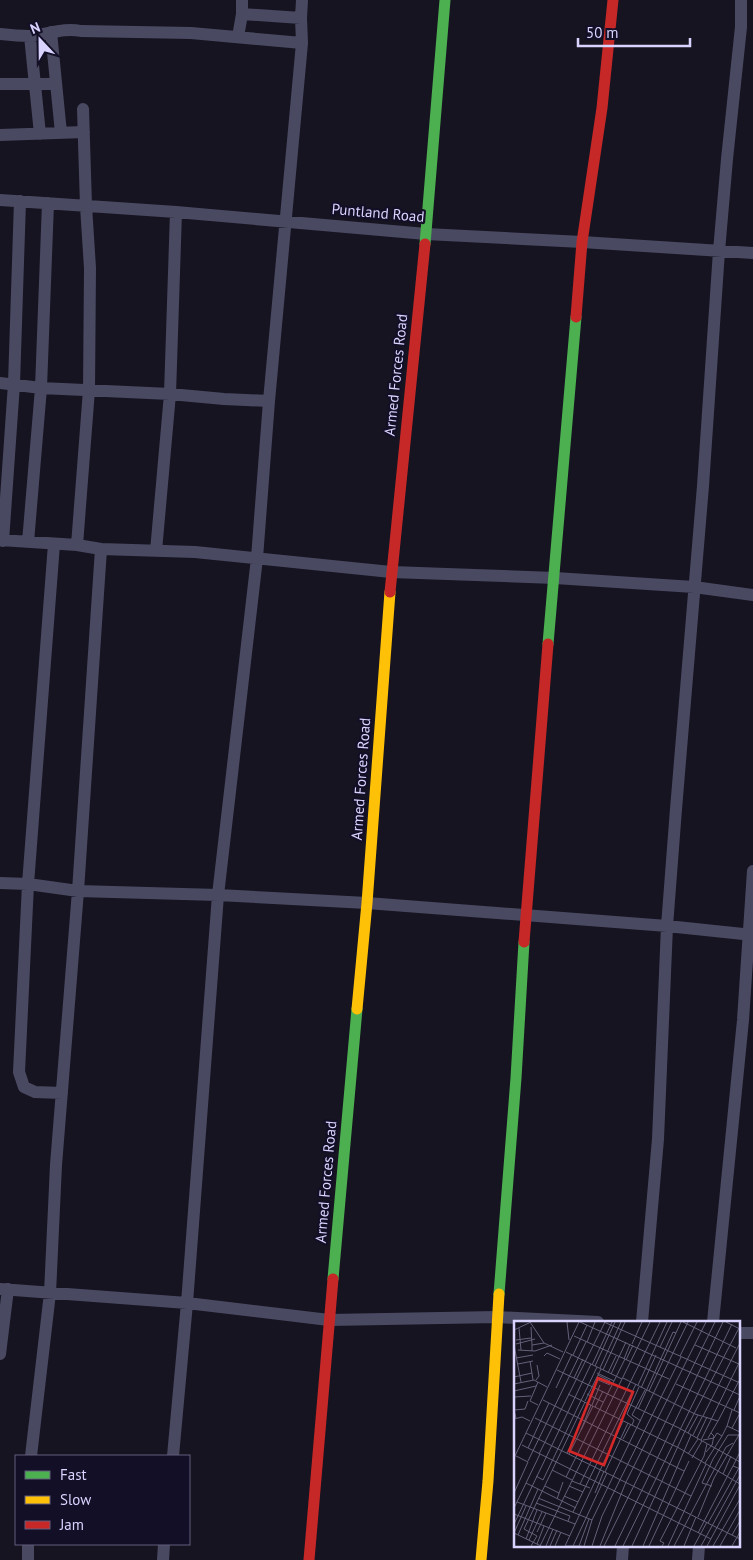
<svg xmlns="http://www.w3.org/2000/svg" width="753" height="1560" font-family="'PT Sans',sans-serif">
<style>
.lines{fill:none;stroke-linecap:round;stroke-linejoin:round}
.street{stroke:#4a4962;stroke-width:12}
.fast{stroke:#4caf50;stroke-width:11}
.slow{stroke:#ffc107;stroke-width:11}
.jam{stroke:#c62828;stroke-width:11}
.labels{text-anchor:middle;stroke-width:4.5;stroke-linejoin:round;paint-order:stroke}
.street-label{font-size:15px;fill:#d9d4ff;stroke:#130f26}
.inset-road{fill:none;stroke:#64617a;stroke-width:1}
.view{fill:#d62828;fill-opacity:0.15;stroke:#d62828;stroke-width:2.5}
.inset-edge{fill:none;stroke:#d9d4ff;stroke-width:2.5}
</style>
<rect width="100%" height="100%" fill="#161421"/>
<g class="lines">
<!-- street -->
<path class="street" d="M242,14l59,4
M51,32l10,101
M0,34c9,1 19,2 29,2 18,-1 34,-9 52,-5l110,2 111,10
M30,36l10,98
M238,37l4,-23v-14
M0,84h56
M0,135l84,-3
M0,200l176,12 250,22 156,8 171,11
M0,383l41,5 129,6 54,5 45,2
M0,540l77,5 24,4 94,3 196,20 164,6 139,9 59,8
M3,541l11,-157 6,-183
M28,542l13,-154 7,-185
M54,544l-26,340 -9,188 5,15 11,5 27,1
M77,545l12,-155 1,-122 -4,-62 -3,-97
M156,551l14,-157 6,-182
M0,883l28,1 50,7 140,4 149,8 300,23 86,9
M0,1289l187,14 142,17 168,-3 101,5
M642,1322l16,-183 9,-213 9,-117 27,-323 16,-235 8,-92 14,-132v-27
M713,1322l30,-302 10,-149
M739,1333h14
M0,1354l8,-65
M31,1456l19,-163 6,-128 22,-274 23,-342
M173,1456l14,-153 31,-408 39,-337 12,-157 33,-358 -1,-25 1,-18
M28,1560v-16
M163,1560l1,-16
M622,1560l1,-14
M698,1560l1,-14"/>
<!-- fast -->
<path class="fast" d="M425,244l20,-244
M548,644l28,-327
M333,1279l24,-270
M499,1294l17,-216 8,-136"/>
<!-- slow -->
<path class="slow" d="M357,1009l10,-106 23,-311
M481,1560l7,-79 11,-187"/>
<!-- jam -->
<path class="jam" d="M576,317l6,-75 20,-134 11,-108
M390,592l35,-348
M524,942l24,-298
M309,1560l24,-281"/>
</g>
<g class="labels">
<!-- street labels -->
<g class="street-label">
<text transform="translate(378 213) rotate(5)" y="5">Puntland Road</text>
<text transform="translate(396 375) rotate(-84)" y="5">Armed Forces Road</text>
<text transform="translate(361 779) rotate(-86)" y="5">Armed Forces Road</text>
<text transform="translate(326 1182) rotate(-85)" y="5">Armed Forces Road</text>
</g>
</g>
<!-- overview -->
<g transform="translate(514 1321)">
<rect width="226" height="226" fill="#161421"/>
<path class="inset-road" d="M16,1l14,21 19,9M53,1l2,18M66,1l160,73M90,1l136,61M169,1l53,26M212,1l14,7M17,6l1,18M5,7l2,22M0,9l17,-8M60,15l95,43M2,19l15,-2M73,21l8,-20M2,23l19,-5M118,23l10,-22M0,24l7,37M181,24l44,19M146,26l12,-25M4,29l17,1 17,-6M18,30v-6l12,-2M52,31l56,27M59,34l14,-30M30,35l3,-3 13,6M166,35l17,-34M2,37l17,-3M110,38l6,-15M112,39l7,-15M16,40l3,19M4,43l15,-3M78,44l20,-43M81,45l20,-44M86,47l21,-46M43,49l122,58 61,34M89,49l22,-48M83,52l17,8M94,52l8,-17M97,53l15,-32M84,54l12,6 -1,3M0,56l18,-4M60,57l9,-19M109,57l72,36 23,7 22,-42M82,58l14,6M22,59l3,-4 -2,-11M24,61l-8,19 8,4M0,63l20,-4 13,7M162,63l64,29M124,64l29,-63M42,67l16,-34M127,67l15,-33M0,70l22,-5M135,70l32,-69M54,73l111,54 61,36M73,73l16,8M0,76l17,-1M29,79l141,71M71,80l16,-32M74,82l7,-15M78,84l8,-20M81,86l8,-16M124,88l35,-77 3,1M220,89l6,-14M189,95l37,-73M2,97l-2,-8 11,-1 3,-8M21,97l156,78M0,98l8,-2 8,4M127,100l-9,-6 13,-25M118,104l2,-5 -7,-6 12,-27M213,105l5,-16M218,107l8,-15M67,109l10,-25M12,112l214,106M174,112l10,-18M179,114l9,-18M183,117l10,-21M194,117l10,-17M109,118l8,-15M187,119l39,-79M189,119l11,-2 3,-5 5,3 5,-10 13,6M8,124l189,94M14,127l21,-45M192,131l6,-7 2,-9 -3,-3M53,132l7,-14M25,133l66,-132M55,133l24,-48M174,133l10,-15M0,137l65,-136M178,137l10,-17M14,140l58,-119M191,142l17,-27M219,145l7,-14M38,149l20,10M91,151l23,-49M209,153l8,-18M22,155l7,4 54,-113M52,156l59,-118M213,156l6,-11 5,2M58,160l18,7M12,162l50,25M66,163l80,-162M31,165l14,7M55,165l14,6M198,165l-10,-3 11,-24 15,-24h11M0,172l14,-31 -12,-6M81,172l9,-22M50,175l14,6M24,177l54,22 96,-198M43,178l6,-17M3,181l58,22M22,182l34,13 -2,5M0,187l26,-54M59,191l63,-128M0,193l56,22M184,196l16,-39 26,-45M194,202l32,-57M0,203l77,-160M23,211l9,-19M0,212l12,-27M0,212l27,13M184,212l29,-56M4,214l20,-46M218,214l8,-14M12,218l11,-29M15,219l13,-28M23,223l7,-18M17,225l6,-10 -13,-7 61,-127M26,225l110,-224M32,225l7,-17M36,225l7,-16M41,225l6,-14M51,225l58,-125M52,225h16M59,225l34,-73M65,225l10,-27M70,225l8,-26M78,225l10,-30 79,-159M86,225l26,-64 80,-160M90,225l111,-224M101,225l108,-224M109,225l109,-222M118,225l53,-115 54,-103M129,225l48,-111M135,225l40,-85M148,225l2,-3 -4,-2 44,-85 3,-12M154,225l38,-82M160,225l52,-99 7,-4M170,225l12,-29M180,225l13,-24M187,225l39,-71M193,225l33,-61M199,225l27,-47M206,225l20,-36M218,225l8,-14"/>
<path class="view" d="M84,57l35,14 -29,73 -35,-14z"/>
<rect width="226" height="226" class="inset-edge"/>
</g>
<!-- legend -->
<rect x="15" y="1455" width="175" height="90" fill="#130f26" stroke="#625e7d"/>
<rect x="25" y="1471" width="25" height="8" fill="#4caf50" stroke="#625e7d"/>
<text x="60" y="1480" font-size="15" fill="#d9d4ff">Fast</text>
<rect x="25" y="1496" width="25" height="8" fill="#ffc107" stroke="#625e7d"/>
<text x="60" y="1505" font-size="15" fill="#d9d4ff">Slow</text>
<rect x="25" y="1521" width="25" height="8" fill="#c62828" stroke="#625e7d"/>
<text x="60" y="1530" font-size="15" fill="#d9d4ff">Jam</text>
<!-- north arrow -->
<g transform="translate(40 40) rotate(338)" stroke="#130f26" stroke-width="4" paint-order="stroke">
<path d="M0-4L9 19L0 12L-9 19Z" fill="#d9d4ff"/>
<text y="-8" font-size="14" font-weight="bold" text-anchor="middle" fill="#d9d4ff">N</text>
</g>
<!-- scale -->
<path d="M578 38v8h112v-8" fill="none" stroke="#d9d4ff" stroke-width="2.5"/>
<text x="586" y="38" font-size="15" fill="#d9d4ff" stroke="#130f26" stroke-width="4" paint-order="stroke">50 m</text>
</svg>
